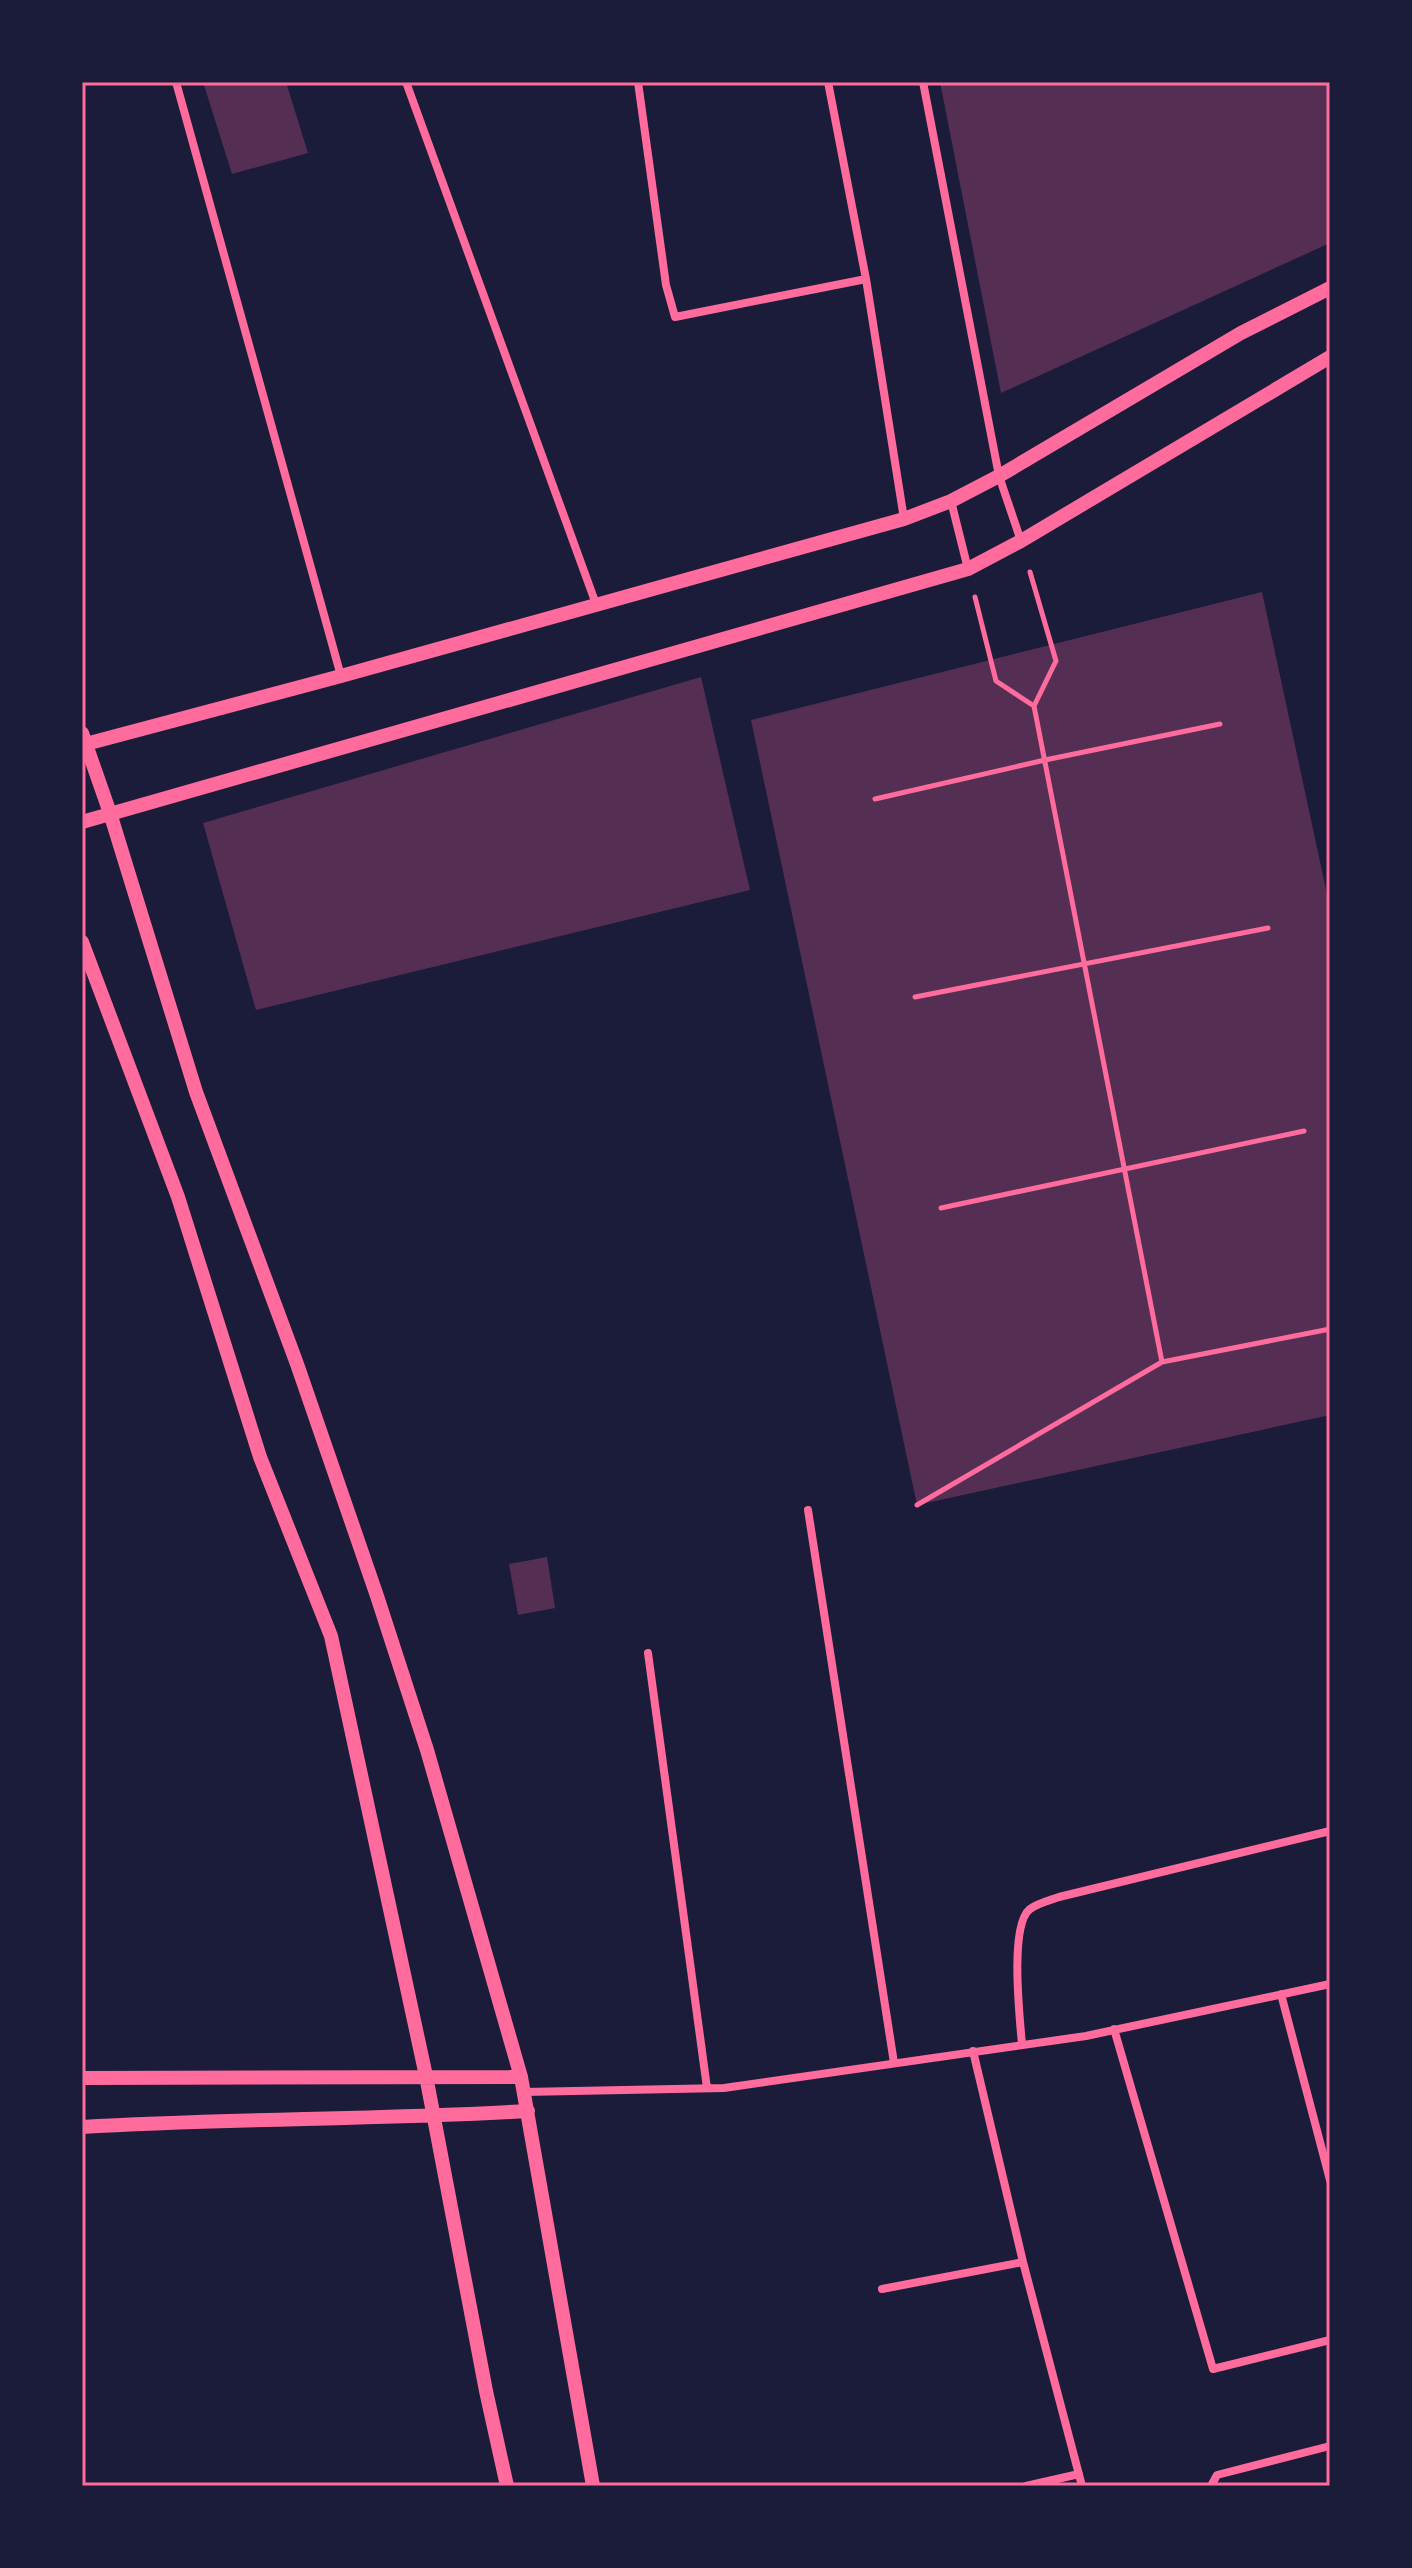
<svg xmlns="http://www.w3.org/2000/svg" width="1412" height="2568" font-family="Lato,sans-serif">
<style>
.building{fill:#542f53}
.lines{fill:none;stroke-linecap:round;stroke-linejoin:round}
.path{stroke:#ff6b9d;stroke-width:5}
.minor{stroke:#ff6b9d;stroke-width:8}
.tertiary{stroke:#ff6b9d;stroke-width:14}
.neatline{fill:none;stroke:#ff6b9d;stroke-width:3}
</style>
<rect width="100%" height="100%" fill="#1b1b3a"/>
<!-- building -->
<path class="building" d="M203,82h83l22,71 -76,21z
M940,82h390v161l-329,150z
M1262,592l68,316v507l-413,90 -166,-785z
M701,677l49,213 -494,120 -53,-187z
M547,1557l8,51 -37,7 -9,-51z"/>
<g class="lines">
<!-- path -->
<path class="path" d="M1030,572l26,89 -22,45
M975,597l21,84 38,25 128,656 168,-33
M875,799l170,-39 175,-36
M915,997l353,-69
M941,1208l363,-77
M917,1505l245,-143"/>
<!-- minor -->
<path class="minor" d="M176,82l165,594
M406,82l190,522
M638,82l28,203 9,32 191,-38
M828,82l38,197 38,240
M923,82l76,394 22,65
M951,501l17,68
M808,1510l86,553
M648,1653l59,435
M1281,1994l49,186
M1114,2029l99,340 117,-29
M1022,2045c-2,-26 -13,-120 8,-136 8,-6 21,-9 29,-12l271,-66
M973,2051l50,211 59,224
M524,2092l200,-4 362,-52 244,-52
M882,2289l141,-27
M1026,2486l53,-12
M1211,2486l6,-11 113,-29"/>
<!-- tertiary -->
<path class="tertiary" d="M82,733l28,80 86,279 101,272 80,232 50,154 94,327 72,409
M82,745l259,-69 563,-157 47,-18 48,-25 242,-143 89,-45
M82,822l886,-253 53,-28 309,-184
M82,942l96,255 82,260 71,179 95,440 60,315 21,95
M82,2078l439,-1
M82,2127c148,-9 297,-7 446,-16"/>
</g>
<!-- border -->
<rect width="1412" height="2568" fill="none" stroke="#1b1b3a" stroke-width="168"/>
<rect x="84" y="84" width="1244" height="2400" class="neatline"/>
</svg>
